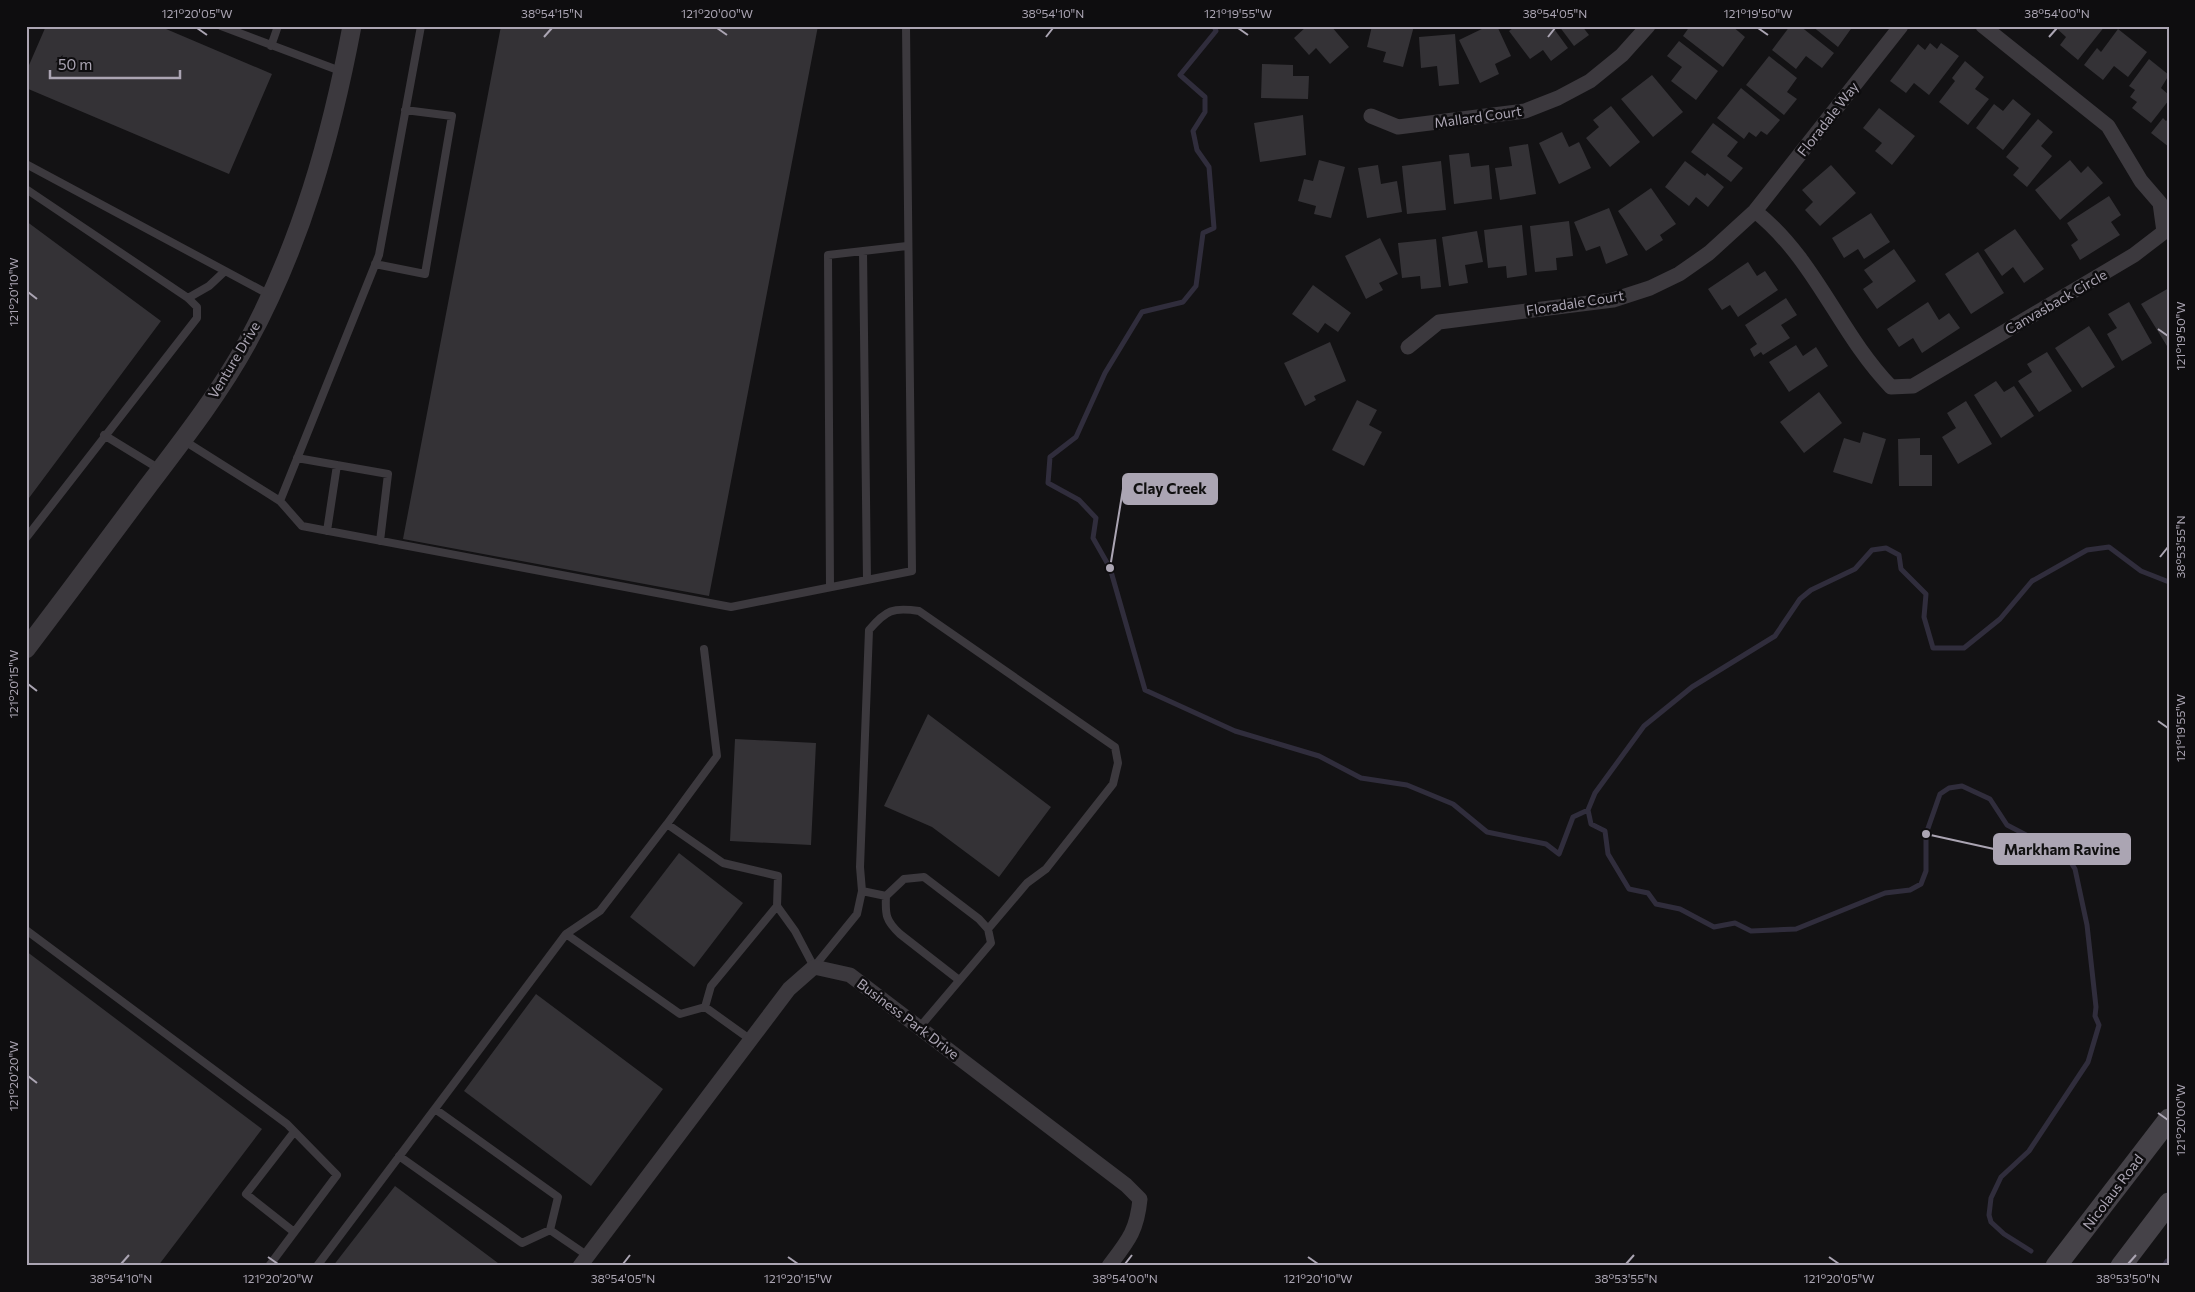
<svg xmlns="http://www.w3.org/2000/svg" width="2195" height="1292" font-family="Commissioner,sans-serif">
<style>
.lines{fill:none;stroke-linecap:round;stroke-linejoin:round}
.stream{stroke:#302d3c;stroke-width:5}
.building{fill:#343236}
.service{stroke:#3c393e;stroke-width:8}
.minor{stroke:#3c393e;stroke-width:15}
.tertiary{stroke:#3c393e;stroke-width:19}
.secondary{stroke:#454248;stroke-width:21}
.ticks{fill:none;stroke:#aba5b3;stroke-width:2}
.labels{text-anchor:middle;stroke-width:5;stroke-linejoin:round;paint-order:stroke}
.street-label{font-size:14px;fill:#aba5b3;stroke:#0e0d0f}
.leader{fill:none;stroke:#aba5b3;stroke-width:2}
.callout-dot{fill:#aba5b3;stroke:#0e0d0f;stroke-width:2}
.callout{fill:#aba5b3;stroke:#aba5b3;stroke-width:2}
.callout-label{font-size:15px;text-anchor:middle;font-weight:bold;fill:#111}
.neatline{fill:none;stroke:#aba5b3;stroke-width:2}
.ticks-label{font-size:12px;text-anchor:middle;fill:#aba5b3}
</style>
<rect width="100%" height="100%" fill="#131214"/>
<g class="lines">
<!-- stream -->
<path class="stream" d="M1214,26l2,5 -36,44 25,22v15l-12,19 4,19 12,17 5,61 -11,5 -7,53 -13,16 -41,10 -37,61 -29,64 -26,20 -2,26 31,17 17,18 -3,20 17,30 35,122 90,41 84,25 42,22 46,7 46,19 34,28 59,12 13,10 14,-37 15,-7
M2031,1251l-27,-17 -13,-12 -2,-7 2,-17 10,-21 28,-26 59,-89 11,-37 -4,-9 1,-9 -9,-82 -12,-56 -8,-13 -60,-31 -17,-26 -28,-13 -13,2 -9,6 -14,40v37l-5,13 -11,6 -25,3 -89,36 -45,2 -16,-8 -21,4 -34,-18 -24,-5 -8,-11 -19,-4 -21,-35 -3,-23 -14,-7 -3,-14 7,-17 49,-67 48,-39 83,-51 25,-37 11,-9 44,-21 17,-19 14,-2 13,7 2,14 25,25 -2,23 9,31h31l36,-29 32,-38 55,-31 22,-3 32,24 28,11
M2164,1266l3,-5 2,1"/>
</g>
<!-- building -->
<path class="building" d="M46,26h113l113,48 -43,100 -203,-86v-16z
M501,26h317l-109,570 -306,-57z
M1307,26h24l18,21 -19,17 -14,-16 -7,7 -15,-17z
M1372,26h42l-11,41 -20,-5 3,-10 -19,-5z
M1488,26h9l14,30 -16,8 4,10 -19,9 -21,-43z
M1516,26h36l16,22 -17,13 -8,-11 -13,9 -21,-28z
M1559,26h23l7,9 -15,11z
M1690,26h42l13,11 -22,30 -40,-31z
M1790,26h10l34,27 -12,15 -16,-12 -10,13 -24,-19z
M1812,26h41l-15,21z
M2054,26h51l-27,34 -18,-15 6,-8z
M2118,29l29,23 -19,25 -14,-11 -11,14 -19,-15 13,-17 4,4z
M1455,34l4,50 -20,2 -2,-20 -16,2 -2,-31z
M1679,41l39,30 -22,29 -25,-19 11,-14 -15,-11z
M1930,43l7,6 4,-6 18,13 -30,39 -15,-12 -8,10 -16,-12 28,-37 7,6z
M1769,56l28,22 -10,14 10,7 -13,16 -38,-30z
M2149,59l20,16 -8,13 8,7v5l-18,23 -19,-15 5,-6 -7,-5 5,-7 -6,-4z
M1965,61l19,16 -9,12 14,10 -21,26 -29,-23 16,-21 -3,-3z
M1262,64l31,1v11h16l-1,23 -47,-1z
M1652,75l31,37 -30,25 -32,-38z
M1741,88l39,32 -13,15 -6,-4 -5,6 -7,-5 -5,7 -27,-21z
M2013,99l18,15 -28,36 -27,-22 18,-24 9,7z
M1611,106l29,36 -30,25 -24,-29 13,-11 -6,-7z
M1879,108l36,28 -23,29 -17,-14 7,-8 -19,-15z
M1303,115l3,40 -46,7 -6,-39z
M2163,118l3,3 3,-3v29l-18,-14z
M2038,119l15,13 -12,14 11,10 -25,31 -14,-12 6,-7 -13,-11z
M1713,123l25,19 -11,14 16,12 -12,14 -40,-30z
M1562,132l7,15 10,-5 12,26 -32,16 -20,-41z
M1528,144l8,50 -36,6 -5,-32 17,-2 -3,-19z
M1469,153l2,14 18,-2 3,34 -38,5 -5,-49z
M1319,160l26,7 -14,51 -17,-4 2,-8 -18,-5 6,-22 9,2z
M2070,160l11,13 7,-7 15,17 -43,37 -25,-30z
M1441,161l5,49 -39,4 -5,-48z
M1685,161l20,15 2,-3 17,14 -16,20 -12,-10 -7,9 -24,-19z
M1378,165l3,19 16,-3 5,31 -35,6 -9,-50z
M1831,165l25,28 -36,33 -15,-16 8,-8 -11,-12z
M1651,188l25,36 -16,11 3,5 -17,11 -28,-40z
M2109,196l12,19 -10,7 9,13 -40,25 -9,-15 7,-5 -11,-17z
M1609,208l19,47 -22,9 -6,-18 -14,5 -12,-29z
M1871,213l19,29 -26,17 -6,-10 -14,9 -12,-20z
M26,221l135,100 -135,181z
M1569,221l4,35 -17,2 1,12 -22,2 -5,-46z
M1522,225l5,50 -20,3 -1,-12 -18,2 -4,-38z
M2015,229l29,40 -20,14 -11,-16 -11,9 -18,-26z
M1477,231l6,31 -18,3 3,18 -19,3 -7,-49z
M1380,238l18,36 -19,9 4,7 -17,9 -21,-43z
M1436,239l5,48 -20,2 -1,-13 -18,2 -4,-35z
M1894,249l22,32 -39,28 -14,-20 10,-7 -9,-12z
M1978,252l26,41 -33,21 -26,-40z
M1748,262l9,14 8,-5 13,19 -40,27 -8,-12 -8,5 -14,-21z
M1313,285l38,28 -13,19 -13,-9 -7,10 -26,-19z
M2169,288v57l-2,1 -26,-42z
M1786,298l11,17 -16,10 9,13 -27,17 -2,-3 -7,5 -4,-8 7,-5 -12,-19z
M1928,302l11,18 10,-7 11,15 -38,25 -9,-15 -14,9 -12,-18z
M2129,302l23,41 -30,18 -15,-27 10,-6 -9,-14z
M2089,326l26,41 -33,21 -27,-40z
M1330,342l16,39 -32,15 2,4 -11,6 -21,-43z
M1796,345l7,11 13,-9 12,19 -39,26 -20,-30z
M2047,352l25,39 -33,21 -21,-31 14,-9 -5,-8z
M1996,381l8,11 10,-6 20,30 -33,22 -27,-43z
M1819,392l23,31 -38,30 -24,-31z
M1357,400l20,10 -8,15 13,7 -18,34 -32,-16z
M1966,401l26,43 -34,20 -16,-27 14,-9 -9,-15z
M1863,432l23,7 -14,45 -39,-12 11,-34 16,5z
M1920,438v17h12v31h-33l-1,-47z
M928,714l123,93 -52,70 -67,-50 -48,-21z
M735,739l81,4 -5,102 -81,-4z
M679,853l64,50 -49,64 -64,-50z
M26,951l236,178 -104,137h-132z
M536,994l127,95 -72,97 -127,-95z
M395,1186l107,80h-169z"/>
<g class="lines">
<!-- service -->
<path class="service" d="M221,26l122,46
M271,46l7,-20
M26,164l244,131
M26,189l162,109 9,9v11l-171,220
M863,251l4,329
M375,264l50,10 27,-158 -47,-6
M188,298l21,-12 16,-15
M104,435l57,35
M183,440l97,61 22,25 429,81 181,-36 -6,-545
M297,458l91,16 -8,67
M280,501l99,-246 42,-229
M327,531l10,-66
M830,587l-2,-332 79,-9
M667,824l50,-68 -13,-107
M862,891l24,5
M26,930l261,194 50,51 -68,91
M566,934l114,80 25,-7 46,33
M705,1007l6,-21 66,-80 18,25 19,36 43,-53 5,-23 -2,-24 9,-237c17,-20 24,-23 50,-19l196,136 3,16 -5,21 -67,85 -19,14 -39,46
M919,1028l72,-85 -3,-14 -9,-10 -55,-42 -20,2 -18,17c-1,19 0,25 14,38l59,46
M435,1109l123,88 -8,33 38,26
M399,1156l123,87 28,-13
M294,1232l-48,-38 48,-62
M317,1266l249,-332 34,-23 67,-87 56,39 55,13 -1,30"/>
<!-- minor -->
<path class="minor" d="M1371,116l27,11 127,-16 33,-13 32,-17 32,-26 26,-29
M1755,211c62,50 83,121 136,176l22,-1 221,-131 30,-23 -4,-29 -19,-22 -33,-55 -125,-100
M1408,347l31,-25 174,-22 37,-12 29,-14 30,-21 46,-42 146,-185
M580,1266l209,-277 25,-22 36,8 276,210 14,14c-3,32 -12,42 -31,67"/>
<!-- tertiary -->
<path class="tertiary" d="M26,649c41,-54 82,-109 122,-163 35,-46 71,-92 99,-143 54,-99 84,-206 105,-317"/>
<!-- secondary -->
<path class="secondary" d="M2056,1266l113,-147
M2121,1266l48,-63"/>
</g>
<!-- ticks -->
<path class="ticks" d="M197,28l10,7M717,28l10,7M1238,28l10,7M1758,28l10,7M544,37l8,-9M1046,37l7,-9M1548,37l7,-9M2049,37l8,-9M28,292l9,7M2158,329l10,7M2160,557l8,-10M28,684l9,7M2158,721l10,7M28,1076l9,7M2158,1113l10,7M268,1257l10,7M788,1257l10,7M1308,1257l10,7M1829,1257l10,7M121,1264l8,-9M623,1264l7,-9M1125,1264l7,-9M1626,1264l8,-9M2128,1264l8,-9"/>
<g class="labels">
<!-- street labels -->
<g class="street-label">
<text transform="translate(1478 117) rotate(-8)" y="5">Mallard Court</text>
<text transform="translate(1828 119) rotate(-52)" y="5">Floradale Way</text>
<text transform="translate(2056 302) rotate(-30)" y="5">Canvasback Circle</text>
<text transform="translate(1575 303) rotate(-9)" y="5">Floradale Court</text>
<text transform="translate(234 360) rotate(-59)" y="5">Venture Drive</text>
<text transform="translate(908 1019) rotate(37)" y="5">Business Park Drive</text>
<text transform="translate(2113 1192) rotate(-53)" y="5">Nicolaus Road</text>
</g>
</g>
<!-- callouts -->
<path class="leader" d="M1110 568L1123 489M1926 834L1994 849"/>
<g class="callout-dot">
<circle cx="1110" cy="568" r="5"/>
<circle cx="1926" cy="834" r="5"/>
</g>
<g class="callout">
<rect x="1123" y="474" width="94" height="30" rx="5"/>
<rect x="1994" y="834" width="136" height="30" rx="5"/>
</g>
<g class="callout-label">
<text x="1170" y="494">Clay Creek</text>
<text x="2062" y="855">Markham Ravine</text>
</g>
<!-- border -->
<rect width="2195" height="1292" fill="none" stroke="#0e0d0f" stroke-width="55"/>
<!-- scale -->
<path d="M50 70v8h130v-8" fill="none" stroke="#aba5b3" stroke-width="2.5"/>
<text x="58" y="70" font-size="15" fill="#aba5b3" stroke="#0e0d0f" stroke-width="4" paint-order="stroke">50 m</text>
<rect x="28" y="28" width="2140" height="1236" class="neatline"/>
<g class="ticks-label">
<text x="197" y="18">121°20'05"W</text>
<text x="552" y="18">38°54'15"N</text>
<text x="717" y="18">121°20'00"W</text>
<text x="1053" y="18">38°54'10"N</text>
<text x="1238" y="18">121°19'55"W</text>
<text x="1555" y="18">38°54'05"N</text>
<text x="1758" y="18">121°19'50"W</text>
<text x="2057" y="18">38°54'00"N</text>
<text transform="translate(14 292) rotate(-90)" y="4">121°20'10"W</text>
<text transform="translate(2181 336) rotate(-90)" y="4">121°19'50"W</text>
<text transform="translate(2181 547) rotate(-90)" y="4">38°53'55"N</text>
<text transform="translate(14 684) rotate(-90)" y="4">121°20'15"W</text>
<text transform="translate(2181 728) rotate(-90)" y="4">121°19'55"W</text>
<text transform="translate(14 1076) rotate(-90)" y="4">121°20'20"W</text>
<text transform="translate(2181 1120) rotate(-90)" y="4">121°20'00"W</text>
<text x="121" y="1283">38°54'10"N</text>
<text x="278" y="1283">121°20'20"W</text>
<text x="623" y="1283">38°54'05"N</text>
<text x="798" y="1283">121°20'15"W</text>
<text x="1125" y="1283">38°54'00"N</text>
<text x="1318" y="1283">121°20'10"W</text>
<text x="1626" y="1283">38°53'55"N</text>
<text x="1839" y="1283">121°20'05"W</text>
<text x="2128" y="1283">38°53'50"N</text>
</g>
</svg>
